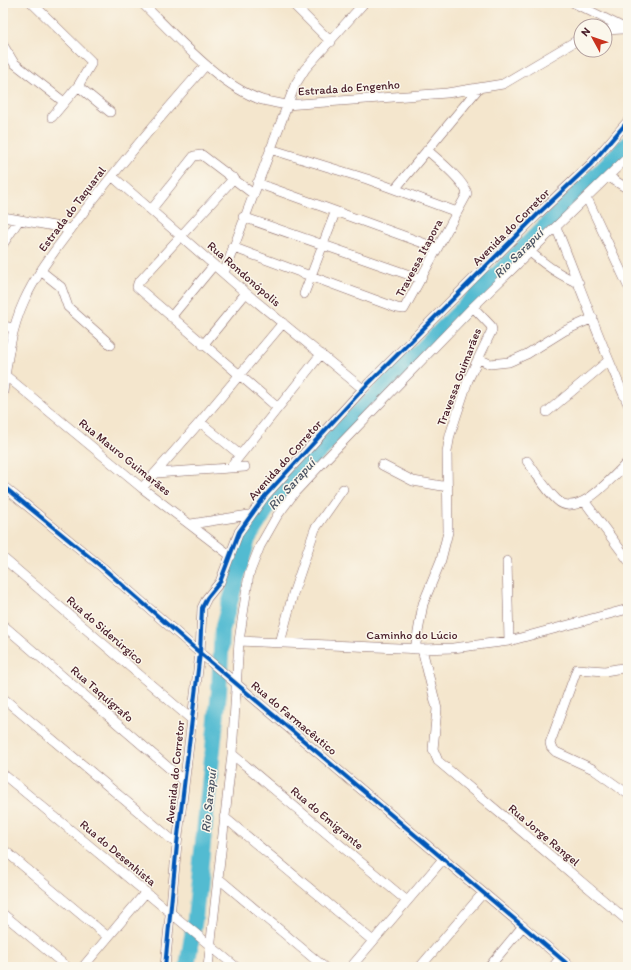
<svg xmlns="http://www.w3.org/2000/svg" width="631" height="970" font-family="Itim,sans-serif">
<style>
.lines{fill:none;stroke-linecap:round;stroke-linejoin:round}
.river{stroke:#53bbd1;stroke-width:16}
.minor-casing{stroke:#866564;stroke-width:10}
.minor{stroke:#fff;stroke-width:9}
.cycleway-casing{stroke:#fbf7ec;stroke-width:6}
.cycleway{stroke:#0057b8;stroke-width:4}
.labels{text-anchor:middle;stroke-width:3;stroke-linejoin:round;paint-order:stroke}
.street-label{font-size:12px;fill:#4a1f2b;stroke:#fbf7ec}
.water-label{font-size:13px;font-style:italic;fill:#4d5665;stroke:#fbf7ec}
</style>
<rect width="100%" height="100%" fill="#fbf7ec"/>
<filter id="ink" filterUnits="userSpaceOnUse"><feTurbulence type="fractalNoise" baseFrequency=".025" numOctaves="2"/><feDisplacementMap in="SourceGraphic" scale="8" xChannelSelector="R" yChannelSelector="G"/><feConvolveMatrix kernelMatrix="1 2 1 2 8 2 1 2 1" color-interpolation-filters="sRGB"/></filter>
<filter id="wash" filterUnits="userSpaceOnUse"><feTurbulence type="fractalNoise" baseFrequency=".012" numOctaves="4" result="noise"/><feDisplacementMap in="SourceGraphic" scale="16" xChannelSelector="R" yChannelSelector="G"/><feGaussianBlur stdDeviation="0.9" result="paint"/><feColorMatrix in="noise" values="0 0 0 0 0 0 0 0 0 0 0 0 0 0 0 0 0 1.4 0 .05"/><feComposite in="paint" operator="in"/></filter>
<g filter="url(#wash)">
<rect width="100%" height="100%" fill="#f4e6cd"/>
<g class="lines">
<!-- river -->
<path class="river" d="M187,967l8,-49 24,-226 3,-62 26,-91 24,-38 38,-40 318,-318"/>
</g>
</g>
<g filter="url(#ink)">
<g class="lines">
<!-- minor casing -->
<g class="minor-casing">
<path id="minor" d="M32,3l59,58v3l-13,22 -26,31
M142,3c32,31 77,83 120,97 8,2 16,3 24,5l161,-12 56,-9 78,-46
M292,3l39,39
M574,3l54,27
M605,30l18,-1
M3,45l11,18 50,39
M78,86l32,26
M270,149l97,30 90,33
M112,176l134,117 117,96
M609,177l19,12
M234,178l-96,105 -1,4 141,121
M257,183l180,65
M395,189l83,-100
M587,198l41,88
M151,210l43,-54 8,-1 50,38
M3,217l68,12
M243,217l178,62
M556,227c24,59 45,119 72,177
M3,244l16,-24
M232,247l165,61 7,1 63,-115c-2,-13 -30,-35 -40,-44
M530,252c16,13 30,24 49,31
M41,271l20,16 7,20 43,38
M224,273l71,-188 10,-16 59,-66
M304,294l31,-81
M171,317l43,-52
M3,326l11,2
M203,345l43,-52
M479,359l11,5 19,-2 18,-8 37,-23 29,-13
M5,375l137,113 89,68
M3,392c4,-31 8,-63 21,-91 13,-29 34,-54 52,-79 41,-54 85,-106 130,-157
M547,412l61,-51
M200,422l39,32
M527,461c9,12 18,28 30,39 21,20 56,-24 71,-38
M382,465l31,16 35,6
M230,468l91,-114
M155,473l90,-6
M3,486l100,82 97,85 371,314
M142,488l58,-66 83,-99
M585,502l43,58
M191,524l58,-9
M3,558l188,161
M507,561l2,80
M3,625l181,156
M239,641l183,8 31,-1 56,-7 119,-32
M280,643l13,-49 22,-65 28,-40
M415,649l8,-45 18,-44 7,-28 -1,-80 3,-17 18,-55 24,-50 -1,-4 -18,-19
M422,649l15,60 -4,40 5,12 190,160
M628,667l-23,4 -28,-2 -27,74 1,4 5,5 37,17 35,25
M3,698l174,146
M232,754l175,147
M3,774l233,193
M224,817l149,124
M3,849l105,88
M218,878l106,89
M3,914l64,53
M83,967l63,-75
M165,967l12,-123 23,-191 2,-45 5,-10 13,-16 19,-50 26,-36 98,-107 176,-176 52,-49 37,-43
M208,967l24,-213 7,-113 10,-67 11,-28 17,-30 18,-24 31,-33 147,-152 155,-150
M351,967l93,-109
M420,967l63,-74
M489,967l34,-41
M553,967l7,-9"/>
</g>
<!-- minor -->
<use href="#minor" class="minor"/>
<!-- cycleway casing -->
<g class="cycleway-casing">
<path id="cycleway" d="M3,486l100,82 97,85 371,314
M165,967l12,-123 23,-191 2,-45 5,-10 13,-16 19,-50 26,-36 98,-107 176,-176 52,-49 37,-43"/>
</g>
<!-- cycleway -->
<use href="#cycleway" class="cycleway"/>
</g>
</g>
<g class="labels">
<!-- street labels -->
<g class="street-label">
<text transform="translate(349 88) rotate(-4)" y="4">Estrada do Engenho</text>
<text transform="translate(72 209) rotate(-53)" y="4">Estrada do Taquaral</text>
<text transform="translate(511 227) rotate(-45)" y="4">Avenida do Corretor</text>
<text transform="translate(419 258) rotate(-62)" y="4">Travessa Itapora</text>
<text transform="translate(244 274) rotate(41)" y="4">Rua Rondonópolis</text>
<text transform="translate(459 377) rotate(-69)" y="4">Travessa Guimarães</text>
<text transform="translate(125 457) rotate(39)" y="4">Rua Mauro Guimarães</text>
<text transform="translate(285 460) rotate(-48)" y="4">Avenida do Corretor</text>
<text transform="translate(105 630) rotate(41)" y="4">Rua do Siderúrgico</text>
<text x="412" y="639">Caminho do Lúcio</text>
<text transform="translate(102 694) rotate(41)" y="4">Rua Taquígrafo</text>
<text transform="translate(294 718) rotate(40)" y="4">Rua do Farmacêutico</text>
<text transform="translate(175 772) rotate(-84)" y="4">Avenida do Corretor</text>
<text transform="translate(327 818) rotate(40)" y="4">Rua do Emigrante</text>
<text transform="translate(544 835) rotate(40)" y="4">Rua Jorge Rangel</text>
<text transform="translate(118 853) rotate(40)" y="4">Rua do Desenhista</text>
</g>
<!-- water labels -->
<g class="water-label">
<text transform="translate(518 253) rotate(-45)" y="5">Rio Sarapuí</text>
<text transform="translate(291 484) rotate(-48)" y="5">Rio Sarapuí</text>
<text transform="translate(208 801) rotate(-84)" y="5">Rio Sarapuí</text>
</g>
</g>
<!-- margin -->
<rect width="631" height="970" fill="none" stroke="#fbf7ec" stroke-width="16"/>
<!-- north arrow -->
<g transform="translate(593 38) rotate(310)"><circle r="19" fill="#fbf7ec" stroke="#b4a19f"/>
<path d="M0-3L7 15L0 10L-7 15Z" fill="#c8321e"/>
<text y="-6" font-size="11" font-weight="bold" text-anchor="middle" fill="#4a1f2b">N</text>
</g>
</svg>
